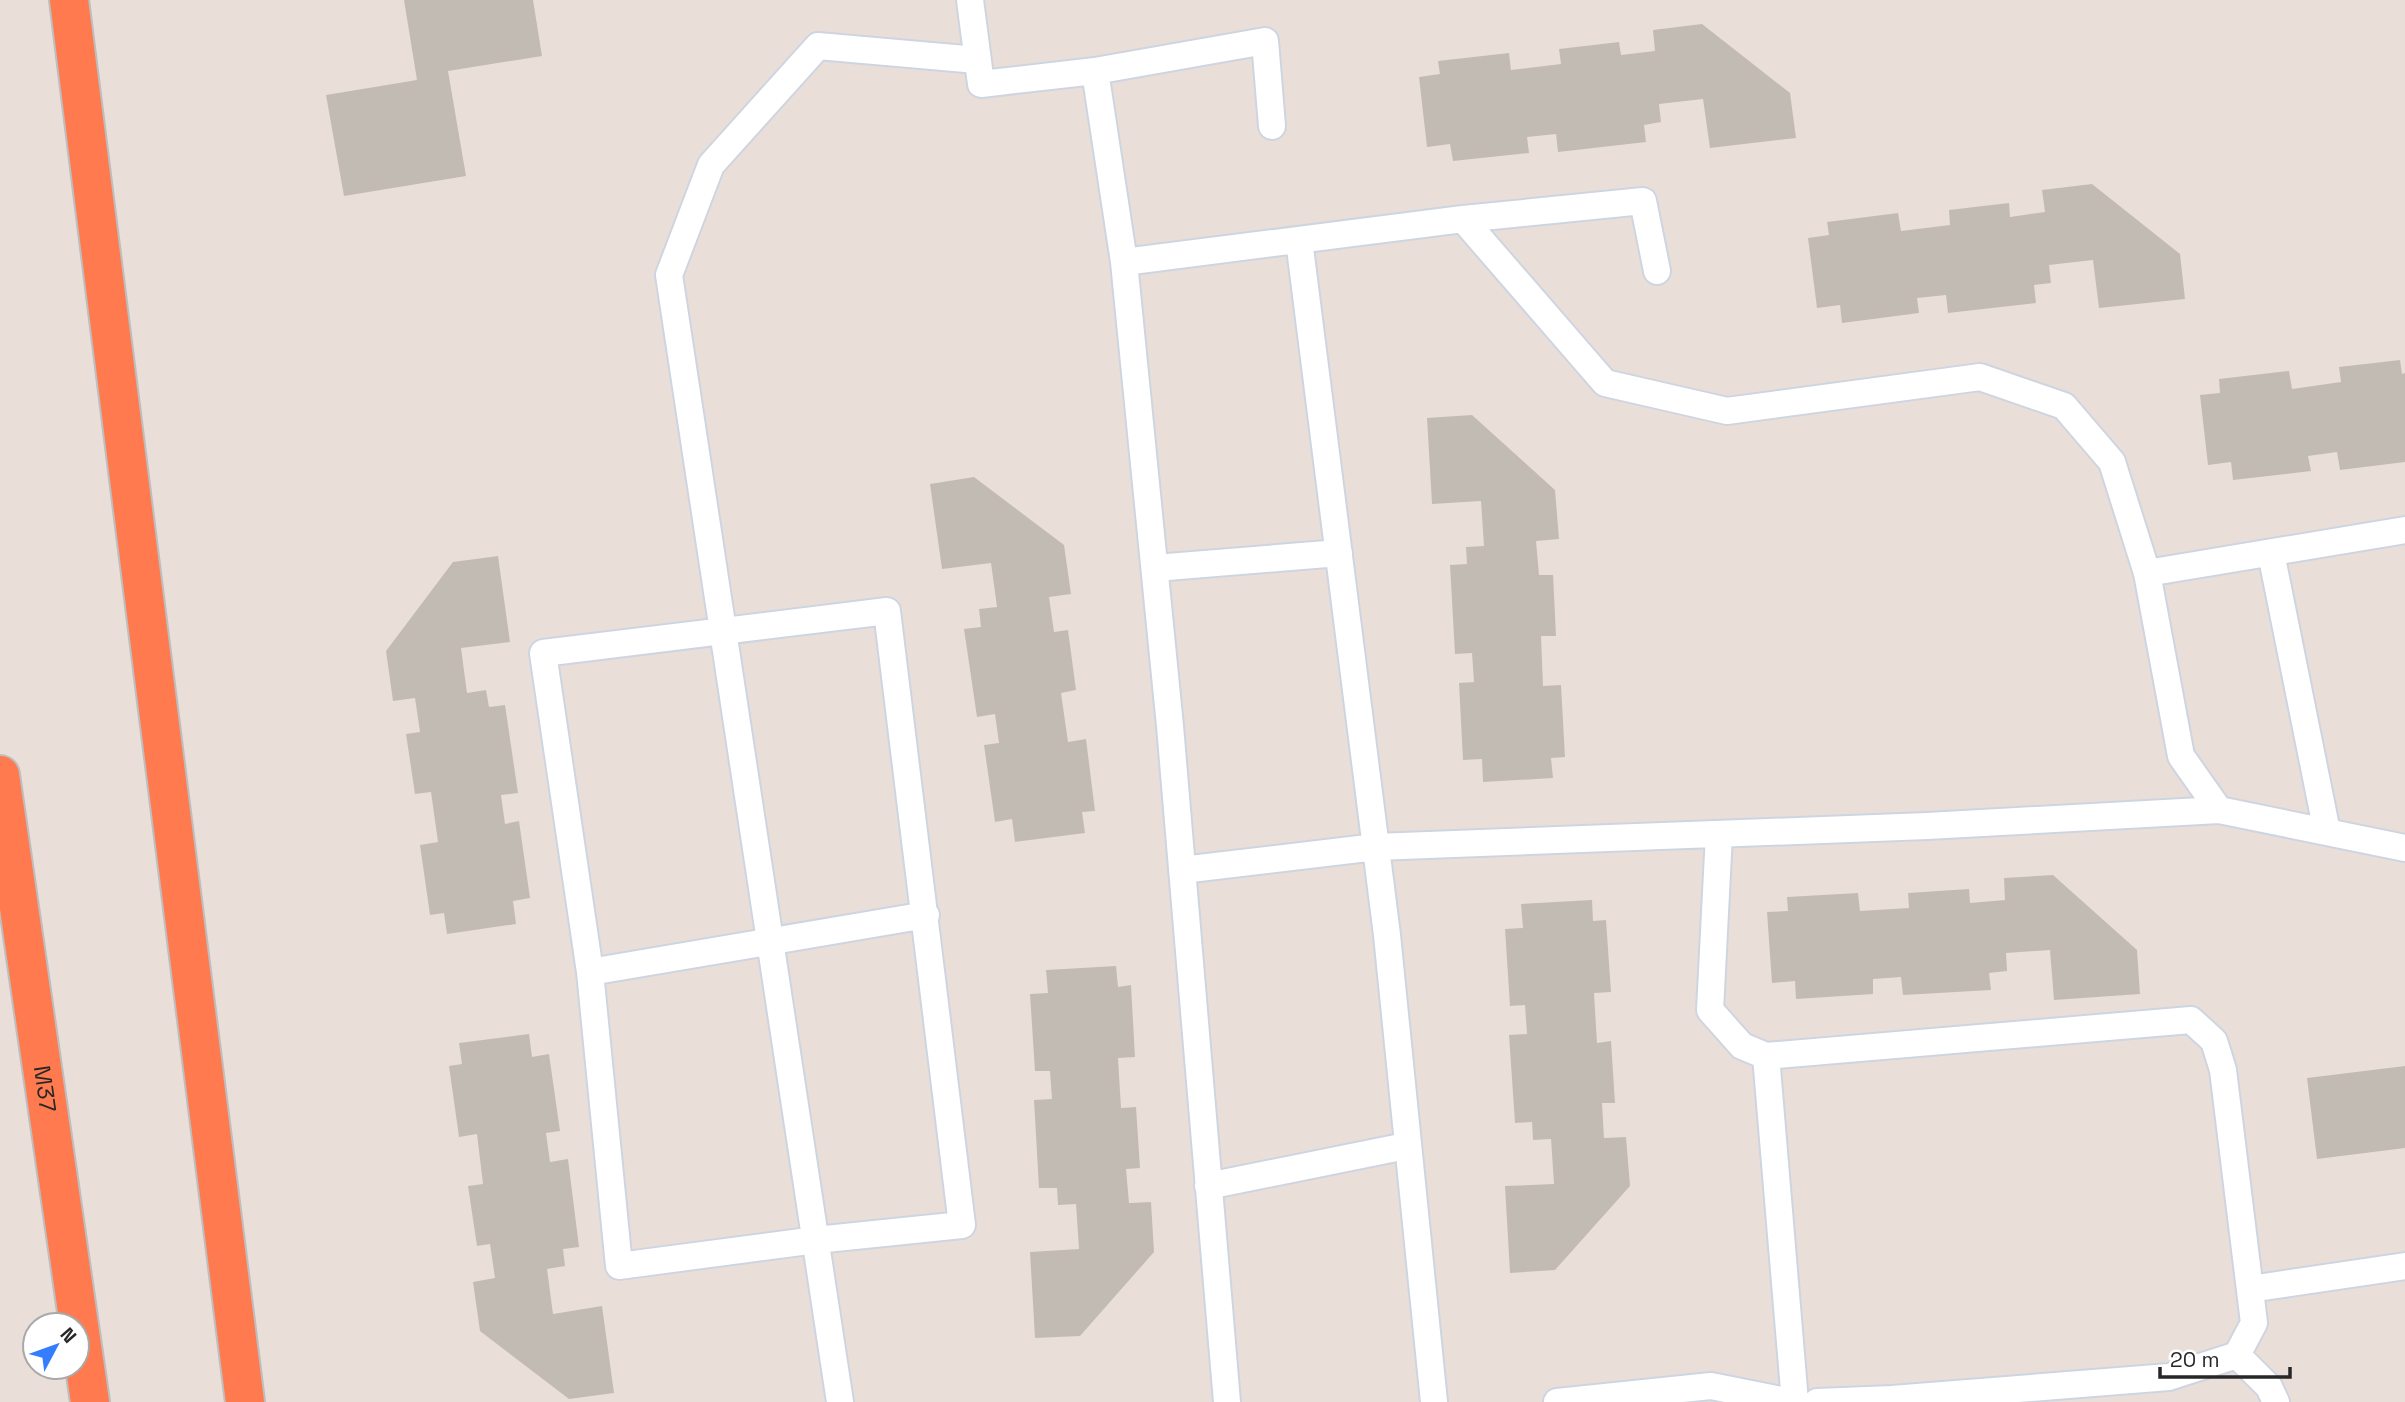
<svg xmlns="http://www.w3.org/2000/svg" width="2405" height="1402" font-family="'Space Grotesk',sans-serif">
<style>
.building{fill:#c2bbb4}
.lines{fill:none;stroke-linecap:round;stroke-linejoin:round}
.lane-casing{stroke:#ced5e1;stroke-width:30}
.highway-casing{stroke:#bebebe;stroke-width:42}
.lane{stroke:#fff;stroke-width:26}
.highway{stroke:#ff7b4f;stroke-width:38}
.labels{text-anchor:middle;stroke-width:7;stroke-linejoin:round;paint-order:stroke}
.street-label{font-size:23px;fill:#272727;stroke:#fff}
</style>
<rect width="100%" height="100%" fill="#eadfd8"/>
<!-- building -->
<path class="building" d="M404,0h129l9,56 -94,15 18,105 -122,20 -18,-101 91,-15z
M1702,24l88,69 6,45 -86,10 -7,-49 -44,5 2,18 -17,3 2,17 -88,10 -2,-18 -29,3 2,16 -76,8 -3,-17 -23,3 -8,-70 21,-3 -2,-13 71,-8 2,17 50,-6 -2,-15 60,-7 2,13 34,-4 -2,-21z
M2092,184l88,70 5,45 -86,9 -6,-48 -44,5 2,18 -17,2 2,18 -88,10 -2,-18 -29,3 2,15 -77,10 -2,-18 -23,3 -9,-70 21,-3 -2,-13 71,-9 3,18 49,-6 -1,-15 60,-7 1,14 35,-5 -3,-22z
M2400,360l2,14 3,-1v89l-65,8 -3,-18 -29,4 3,15 -78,9 -2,-18 -23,3 -8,-70 20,-2 -1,-14 70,-8 3,18 49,-7 -2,-15z
M1472,415l83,75 4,49 -23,2 3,34h14l3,61h-15l2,50 18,-1 4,72 -14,1 2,20 -70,4 -1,-23 -19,1 -4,-77 15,-1 -2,-29 -17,1 -5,-89 17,-1 -1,-17 18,-1 -3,-45 -49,3 -5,-86z
M974,477l90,68 7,49 -22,3 5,35 14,-2 8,60 -15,3 7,49 18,-3 9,72 -13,1 3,21 -70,9 -3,-23 -17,3 -11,-77 15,-2 -4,-29 -18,3 -13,-88 17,-2 -2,-18 18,-2 -6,-44 -49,6 -12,-85z
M498,556l12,86 -49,6 6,45 19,-3 3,17 16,-2 13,88 -17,2 4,29 14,-3 11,77 -17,3 3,23 -69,10 -3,-21 -14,2 -10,-70 18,-3 -7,-50 -16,2 -9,-60 14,-2 -5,-34 -22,3 -7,-50 67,-89z
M2053,875l84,75 3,44 -86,6 -4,-50 -44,3 1,18 -18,2 2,17 -88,5 -2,-18 -28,2v15l-77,5 -1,-18 -23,2 -5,-71 21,-1 -1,-14 71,-4 2,18 49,-3 -1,-15 61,-4 1,14 35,-3 -1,-22z
M1592,900l1,21 13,-1 5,72 -17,1 3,50 14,-2 4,62h-13l2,35 22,-1 4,49 -75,84 -45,3 -5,-87 49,-2 -3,-45 -18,1 -1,-18 -17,1 -6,-88 18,-1 -2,-29 -15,1 -5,-77 18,-1 -2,-24z
M1116,966l2,21 13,-2 4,72 -17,1 3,50 15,-1 4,61 -14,1 3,34 22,-1 3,50 -74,84 -45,2 -5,-86 49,-3 -3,-45 -18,1 -1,-17h-18l-5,-88 18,-1 -2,-28h-15l-5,-77 18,-1 -2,-23z
M529,1034l3,23 17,-3 11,77 -14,2 4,29 18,-3 11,88 -16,2 2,17 -18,3 6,45 49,-8 12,87 -45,6 -89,-68 -7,-49 22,-4 -5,-34 -13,2 -9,-60 15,-2 -6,-50 -18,3 -10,-71 13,-2 -3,-21z
M2405,1066v82l-88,11 -10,-81z"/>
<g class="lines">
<!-- lane casing -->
<g class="lane-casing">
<path id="lane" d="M970,0l11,84 114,-13
M1272,126l-7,-85 -170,30 29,191 339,-43 142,164 122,28 253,-34 84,29 48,56 35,111
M1463,219l180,-18 14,70
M1299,240l88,695 47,467
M1124,262l46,464 57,676
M2405,530l-258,43 34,183 38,54 186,38
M2271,553l56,279
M1155,568l184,-15
M887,611l75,614 -146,15 -197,26 -29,-294 -47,-319z
M1719,834l-9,176 32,36 24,10 425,-36 23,21 9,29 31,253 -17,32 -68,22 -277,22 -75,3
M1182,870l194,-23 551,-21 292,-16
M590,972l336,-57
M1766,1056l29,346
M1208,1186l198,-40
M2250,1289l155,-23
M2237,1355l32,32 7,15
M840,1402l-171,-1127 42,-110 107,-119 159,14
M1557,1402l154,-16 80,16"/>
</g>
<!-- highway casing -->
<g class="highway-casing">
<g id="highway">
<path d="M69,0l176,1402"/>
<path id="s1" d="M0,775l90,627"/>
</g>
</g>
<!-- lane -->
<use href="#lane" class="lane"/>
<!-- highway -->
<use href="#highway" class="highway"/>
</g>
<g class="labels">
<!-- street labels -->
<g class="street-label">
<text dy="8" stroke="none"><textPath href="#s1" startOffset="317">M37</textPath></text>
</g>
</g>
<!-- north arrow -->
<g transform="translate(56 1346) rotate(49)"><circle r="33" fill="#ffffff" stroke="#a9a9a9" stroke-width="2"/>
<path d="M0-5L12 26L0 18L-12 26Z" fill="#347dfc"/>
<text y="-10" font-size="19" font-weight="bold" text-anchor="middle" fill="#272727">N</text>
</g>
<!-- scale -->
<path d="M2160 1367v10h130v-10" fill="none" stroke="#272727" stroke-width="3.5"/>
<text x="2170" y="1367" font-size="21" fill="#272727" stroke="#ffffff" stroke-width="5" paint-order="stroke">20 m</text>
</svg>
